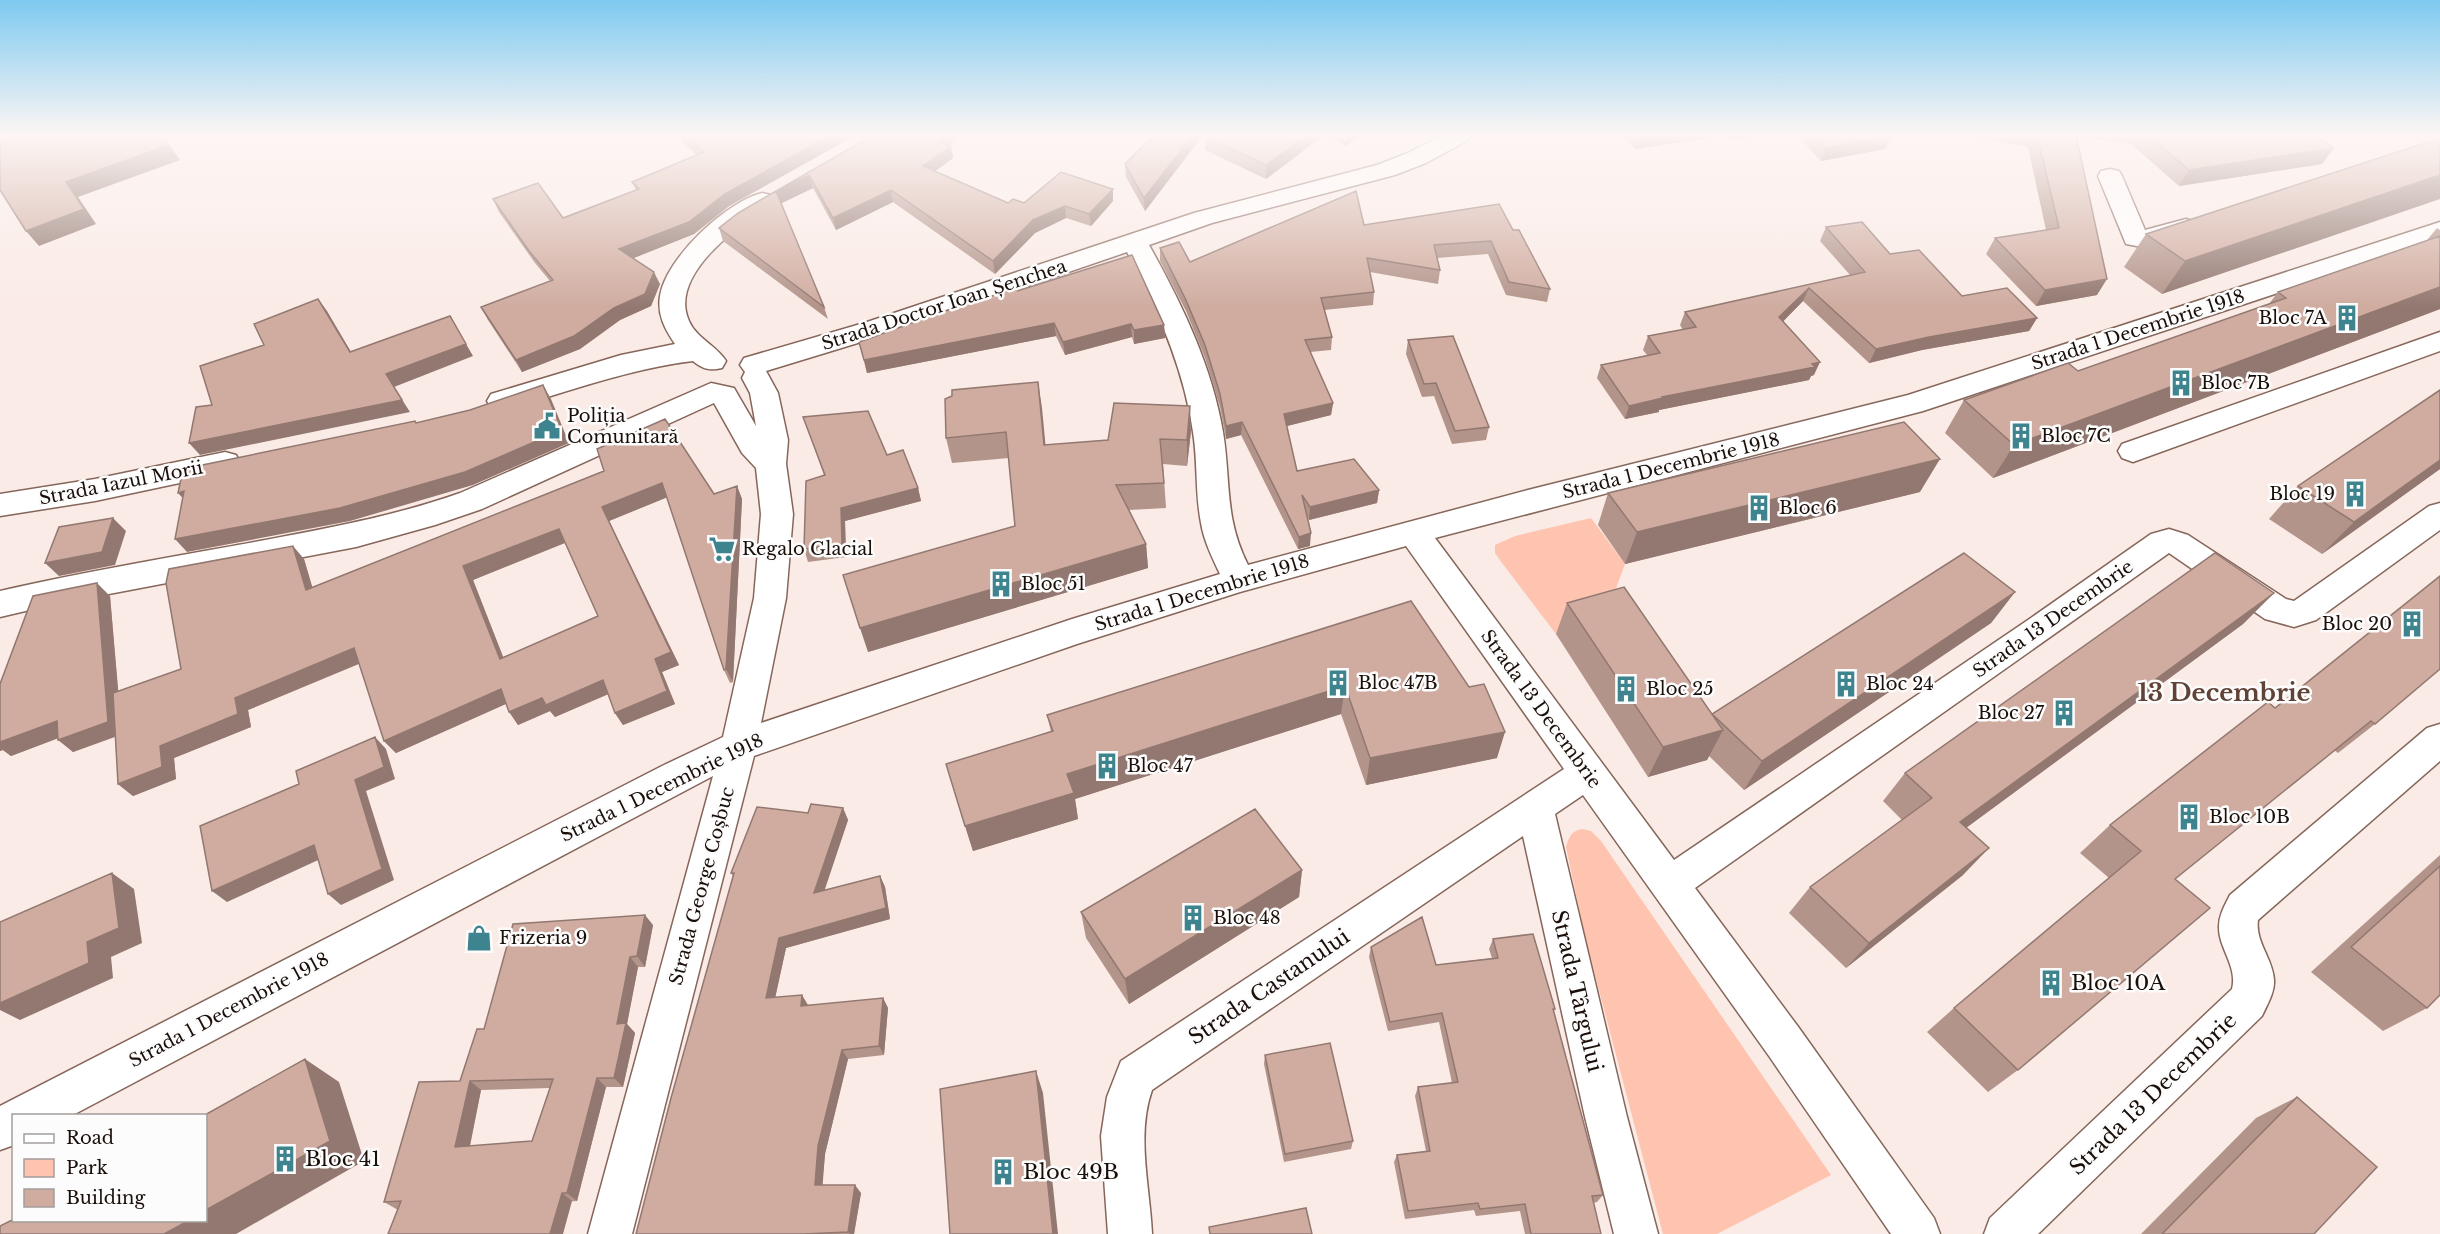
<svg xmlns="http://www.w3.org/2000/svg" width="2440" height="1234" font-family="'Libre Baskerville',serif">
<style>
.green{fill:#ffc4af}
.lines{fill:none;stroke-linecap:round;stroke-linejoin:round}
.minor-casing{stroke:#86665a;stroke-width:3}
.minor{fill:#fff;fill-rule:evenodd}
.wall{fill:#b3948a;fill-rule:evenodd}
.shaded-wall{fill:#927870}
.building{fill:#d0aca0;stroke:#927870;stroke-width:1.5;fill-rule:evenodd}
.labels{text-anchor:middle;stroke-width:5;stroke-linejoin:round;paint-order:stroke}
.street-label{font-size:18px;fill:#1a0e09;stroke:#fcfcfc}
.poi-label{font-size:18px;fill:#1a0e09;stroke:#fcfcfc;text-anchor:start}
.near-poi-label{font-size:21px;fill:#1a0e09;stroke:#fcfcfc;text-anchor:start}
.near-street-label{font-size:21px;fill:#1a0e09;stroke:#fcfcfc}
.district-label{font-size:24px;font-weight:bold;fill:#604237;stroke:#fcfcfc}
</style>
<rect width="100%" height="100%" fill="#faebe6"/>
<!-- green -->
<path class="green" d="M1591,518l34,46 -11,30 -58,40 -54,-71 -7,-10v-8l20,-9z
M1582,829l9,2 10,10 230,334 -114,59h-54l-78,-297 -19,-90c3,-10 5,-16 16,-18z"/>
<g class="lines">
<!-- minor casing -->
<g class="minor-casing">
<path id="minor" d="M1443,135h29l-4,5 -42,23 -31,12 -183,48 -63,22c32,57 63,121 74,187 8,49 1,86 25,133l280,-75 380,-95 532,-173v17l-517,172 -488,127 239,322 354,-240 123,-86 18,-5 19,6 98,64 8,2 135,-95 11,-3v27l-124,90 -22,7 -29,-8 -96,-66 -474,335 104,140 135,190 6,16h-49l-122,-178 -186,-261 -28,19 72,303 31,117h-44l-29,-117 -62,-281 -371,254c-16,46 -2,97 0,144h-44l-7,-98 6,-39 14,-36 443,-292 -158,-223 -166,46 -163,52 -323,112 -122,478h-44l125,-458 -642,340h-57v29l-14,5v-44l662,-340 61,-29 31,-139 7,-84 -5,-46 -14,-15 -28,-50 -232,106 -47,16 -79,22 -305,58 -51,12v-26c86,-20 173,-34 260,-50 68,-13 135,-25 200,-48l251,-110 23,5 22,38 -6,-33 -8,-15 3,-6 -5,-7 4,-7 120,-35 330,-110 183,-48 31,-12zM1127,252c30,55 57,117 66,180 5,30 2,61 8,91 3,18 11,34 19,51l-148,45 -311,104 25,-125 7,-84 -7,-50 2,-24 -10,-47 -12,-22 118,-36z
M2110,169l9,2 3,5 23,54 41,-11 9,3 4,5 -4,5 -53,15 -16,-3 -28,-68 3,-5z
M762,193l9,2 3,5 -3,5c-32,20 -103,70 -82,116 8,18 27,24 37,40l-4,7c-13,3 -19,1 -29,-7 -66,8 -128,32 -192,50l-10,-3 -4,-7 4,-7 130,-39 54,-11c-10,-15 -18,-29 -15,-48 6,-38 66,-94 102,-103z
M2440,332v19l-296,107 -11,4 -11,-4 -4,-7 4,-7z
M225,452l11,3 4,8 -4,8 -141,30 -95,15v-22l95,-15z
M2440,724v37l-182,159c-3,22 15,39 16,60 1,12 -7,25 -12,36l-224,218h-54l6,-16 242,-229c6,-23 -14,-41 -13,-63 0,-11 6,-21 11,-31l197,-167z"/>
</g>
<!-- minor -->
<use href="#minor" class="minor"/>
</g>
<!-- wall -->
<path class="wall" d="M680,135h176l-127,71 -35,28 -61,24 27,26 -9,22 -31,14 -40,29 -58,23 -34,-52 -7,-13 69,-26 -15,-18 -36,-51 -6,-13 70,19 73,-28 -4,-8 65,-27 -15,-13z
M873,135l76,10 4,13 -18,13 73,32 105,-2 -22,25 -25,-8 -31,15 -40,41 -102,-72 -57,28 -23,-42 -32,15 43,104 4,12 -105,-78 -4,-13z
M1154,135h49l-58,76 -19,-34 -1,-13z
M1208,135h154l-17,11 -21,-11 -58,44 -61,-29v-13z
M1622,135h145l-35,5 -5,-5 -92,14z
M1797,135h92l-4,14 -64,12z
M1974,135h342l6,29 -143,22 -48,-42 -55,-7 21,158 -61,11 -50,-52 9,-16 51,-8 -18,-83 -54,-10z
M2440,138l-278,156 -38,-27 22,-33z
M1364,225l149,5 37,59 -3,13 -41,-7 -18,-41 -51,4 3,12 -2,14 -68,-12 4,20 -1,13 -49,5 8,27 -1,13 -21,2 23,51 -2,12 -44,11 10,45 82,19 -2,13 -68,17 -2,-4 3,30 -12,3 -57,-114 -15,4 -6,-32 -15,-49 -19,-47 -26,-50v-13l30,14z
M1826,227l64,27 72,42 75,22 -8,13 -107,19 -53,13 -66,-62 -20,20 31,54 -3,1 -2,4 -150,30v2l-34,7 -28,-41 4,-13 46,-10 -4,-5 5,-14 35,-6 -3,-5 5,-13 165,-37 -30,-34z
M2437,228l3,2v79l-447,169 -48,-45 19,-33 114,-29 191,-67 9,-12 149,-52z
M1021,287l1,3 142,35 1,13 -31,6 -2,-7 -67,18 -9,-19 -189,37 -8,-31z
M1408,340l81,87 -3,13 -34,4 -18,-48 -12,1 -16,-43z
M1038,382l7,63 63,-5 83,-9 -4,35 -24,-2 3,44 -37,2 17,34 2,24 -280,84 147,-126 -6,-68 -57,5 -6,-25z
M2440,390v79l-118,85 -53,-35 29,-33z
M803,417l84,38 31,33 3,13 -76,20 1,36 -38,5 -4,-13 20,-74z
M604,471l110,23 23,-8 5,13 -9,183 -3,1 -6,-13 -57,-173 -58,24 70,144 -17,7 13,32 -52,21 -8,-12 -7,-19 -53,23 -5,-6 -32,14 -12,-21 -110,49 -12,-12 -25,-77 -111,46 3,17 -77,31 2,21 -43,17 -15,-12 -3,-47 -42,15 -15,-14 -47,18 -8,-6 -3,1v-67l110,-88 8,95 63,-22 123,-110 8,28zM565,543l33,73 -95,41 -30,-77z
M1920,492l-295,72 -27,-39 10,-32z
M2440,576l-65,148 -37,29 -4,-3 -159,129 -157,191 -30,22 -61,-60 27,-24 155,-130 -29,-25 30,-28 165,-117z
M2015,592l-24,31 -247,167 -35,-34 -2,4 -59,17 -92,-143 11,-31 145,111z
M2274,593l-31,31 -277,204 -3,47 -117,93 -57,-55 21,-26 92,-67 -19,-19 22,-28z
M1411,601l86,157 -131,27 -25,-71 -266,85 3,20 -105,32 -27,-87 105,-32 -4,-17z
M843,808l5,12 -24,70 56,-14 5,11 5,32 -104,29 -11,49 33,8 75,-7 5,10 -4,47 -36,4 -23,95 -3,31 39,8 -7,41h-218l97,-358 -2,-3 77,-60z
M2440,855v140l-13,13 -44,23 -72,-59z
M1302,870l-3,27 -170,107 -43,-66 -5,-26z
M653,925l-8,42h-7l-11,57 8,9 -12,54h-17l-29,114 -179,9 -14,-8 76,-121zM550,1088l-18,53 -62,5 11,-56z
M1493,939l62,70 -1,2 49,184 -6,7 -4,1 8,31h-76l-5,-23 -44,5 -2,-6 -69,9 -11,-57 3,-7 29,-4 -11,-55 3,-9 34,-4 -13,-61 -51,9 -19,-74 2,-10 65,18 56,-7 -3,-9z
M1265,1055l88,86 -2,8 -67,13 -20,-98z
M2297,1097l17,137h-173l115,-116z"/>
<!-- shaded-wall -->
<path class="shaded-wall" d="M162,135h10l-8,2 16,23 -102,37 18,27 -57,22 -13,-15 40,-49z
M831,135h25l-127,71 -35,28 -70,28 -5,-13 106,-55z
M945,135h15l-19,17 -3,-12z
M1193,135h10l-58,76 -1,-13z
M1308,135h16l-58,44v-14z
M1346,135h16l-17,11z
M1648,135h80l-93,14 4,-13z
M1734,135h33l-35,5z
M1891,136l-6,13 -64,12 5,-13z
M951,146l2,12 -27,20 -3,-12z
M2334,148l-12,16 -143,22 10,-16z
M809,175l4,13 -33,16 -4,-13z
M2440,175v24l-278,95 23,-33z
M1113,189v12l-22,25 -2,-12z
M891,190l2,12 -57,28 -3,-12z
M1065,206l1,12 -31,15 -40,41 -2,-13 40,-41z
M654,272l6,12 -9,22 -31,14 -40,29 -58,23 -6,-12z
M2107,279l-10,16 -61,11 9,-16z
M2440,287v22l-447,169 21,-33z
M1809,288l-6,13 -29,30 5,-14z
M318,299l9,12 31,53 -8,-12z
M450,316l23,40 -79,31 16,25 -210,43 -11,-12 197,-69z
M2037,318l-8,13 -107,19 -53,13 7,-14 53,-12z
M1054,323l2,13 -189,37 -3,-13z
M1131,324l1,13 -67,18 -2,-13z
M1164,325l1,13 -31,6v-14z
M1820,362l-6,13 -3,1 -2,4 -150,30v2l-34,7 4,-13 33,-9z
M1038,382l4,26 6,63 -4,-26z
M543,385l8,14 18,44 -96,42 -123,36 -163,31 -12,-13z
M1333,403l-2,12 -48,12 1,-13z
M1190,406l1,25 -4,35v-26z
M1242,422l-1,13 -15,4v-13z
M1940,459l-20,33 -295,72 12,-32z
M2440,460v9l-118,85 32,-32z
M662,483l6,14 -59,24 70,144 -17,7 13,32 -52,21 -8,-12 40,-54 -53,-152z
M737,486l5,13 -9,183 -7,-13z
M918,488l3,13 -76,20 1,36 -4,-13 -1,-36z
M1379,490l-2,13 -68,17 1,-13z
M184,491l6,15 -12,-13z
M113,518l13,13 -11,34 -56,11 -14,-13z
M559,529l8,13 -94,38 36,92 -9,-13 -37,-93z
M1311,533l-1,13 -12,3 1,-12z
M1146,544l2,24 -280,84 -8,-24z
M293,546l11,13 13,44 -11,-13z
M97,583l13,13 12,138 -49,18 -15,-12z
M2015,592l-24,31 -247,167 18,-29z
M2274,593l-31,31 -307,226 24,-28z
M354,648l11,13 -117,49 3,17 -77,31 2,21 -43,17 -15,-12 42,-38 75,-48z
M603,680l8,13 -56,24 -5,-6 -32,14 -9,-13 33,-14z
M1345,686l-4,28 -266,85 3,20 -105,32 -8,-25 102,-52z
M501,689l9,13 -114,51 -12,-12z
M57,721l15,12 -61,23 -8,-6 -3,1v-12z
M1723,730l-16,30 -59,17 15,-30z
M1505,732l-8,26 -131,27 4,-27z
M375,737l11,12 9,30 -29,12 28,89 -53,25 -13,-11 27,-114z
M843,808l5,12 -28,84 -6,-11z
M314,845l13,11 -100,46 -15,-11z
M1989,848l-26,27 -117,93 23,-25z
M1302,870l-3,27 -170,107 -4,-25z
M112,873l22,16 8,54 -31,14 2,21 -93,42 -20,-10v-24l87,-44z
M880,876l5,11 5,32 -104,29 -13,60 -7,-10 13,-60z
M645,915l8,10 -8,42 -8,-11z
M630,957l8,10 -11,57 8,9 -12,54 -9,-9 3,-54z
M802,995l6,10 -1,10 -6,-9z
M883,998l5,10 -4,47 -5,-9z
M842,1050l6,9 -23,95 -3,39 -7,-8 3,-39z
M305,1059l34,23 25,79 -128,73h-72l24,-13h18v-11z
M1036,1071l7,22 15,141h-5z
M597,1078l9,9 -29,114 -10,-8z
M470,1081l11,9 -13,65 -13,-8z
M855,1185l6,8 -7,41h-4l-2,-2z
M562,1193l10,8 -9,33h-13z"/>
<!-- building -->
<path class="building" d="M0,135h162l7,10 -103,37 18,27 -58,22 -26,-41z
M684,135h147l-106,59 -36,28 -70,27 35,23 -9,22 -31,14 -40,28 -58,24 -35,-53 72,-27 -24,-29 -36,-52 45,-16 25,35 76,-29 -7,-7 72,-30z
M873,135h72l-7,5 13,6 -28,20 85,37 5,-4 11,4 37,-31 52,17 -24,25 -24,-8 -32,14 -40,41 -102,-71 -58,28 -24,-43 -33,16 48,116 -105,-79 19,-15z
M1154,135h39l-49,63 -19,-34z
M1208,135h100l-42,30 -61,-28z
M1814,135h75l2,1 -65,12z
M2037,135h39l31,144 -62,11 -50,-52 64,-10z
M2148,135h168l18,13 -145,22z
M2440,138v37l-255,86 -39,-27z
M1356,191l8,34 135,-21 14,26h6l31,59 -41,-7 -18,-41 -57,4 6,25 -73,-12 7,34 -53,6 11,39 -27,3 28,63 -49,11 13,57 57,-12 25,31 -69,17 -8,-12 9,38 -12,4 -57,-115 -16,4 -6,-32 -15,-49 -20,-47 -25,-50 19,-6 11,20z
M1862,222l28,32 29,-4 43,46 45,-8 30,30 -108,19 -53,12 -67,-61 -30,29 41,45 -8,2 3,3 -153,30 1,1 -34,8 -28,-41 59,-12 -12,-17 48,-9 -11,-15 180,-40 -39,-45z
M2440,236v51l-426,158 -50,-45 104,-37 10,8 208,-73 -8,-6z
M1132,255l32,70 -30,5 -3,-6 -68,18 -9,-19 -190,37 -5,-18 97,-35 65,-20 -4,4z
M318,299l32,53 100,-36 16,28 -80,30 16,26 -213,43 7,-36 16,-2 -12,-39 64,-21 -10,-21z
M1453,336l36,91 -34,4 -19,-48 -12,1 -16,-44z
M1038,382l6,63 64,-5 6,-37 76,3 -3,34 -27,-1 4,44 -48,2 30,59 -286,84 -17,-53 172,-49 -9,-94 -60,6 -1,-39 7,-3v-6z
M543,385l19,45 -97,42 -125,36 -165,31 9,-48 -6,2 5,-24 232,-48 1,2 54,-13z
M2440,390v70l-86,62 -56,-36z
M868,411l19,44 16,-5 15,38 -77,20 1,36 -38,5 2,-68 19,-6 -22,-58z
M665,419l49,75 23,-8 -11,183 -2,1 -62,-187 -60,24 69,145 -16,7 12,32 -52,22 -12,-33 -57,25 -4,-7 -33,14 -8,-23 -117,52 -30,-93 -119,50 3,16 -78,32 2,21 -44,17 -5,-91 68,-24 -15,-86 3,-14 124,-23 13,44 298,-119 -7,-22zM559,529l39,87 -98,43 -37,-93z
M1904,422l36,37 -303,73 -29,-39z
M113,518l-11,34 -57,11 14,-36z
M1964,553l51,39 -253,169 -50,-47z
M2215,553l59,40 -314,229 29,26 -120,95 -59,-56 122,-89 -27,-25z
M2440,576v93l-65,55 -4,-3 -196,158 35,29 -192,162 -64,-62 187,-157 -31,-26 158,-123 7,6z
M97,583l11,139 -50,18 -1,-19 -57,21v-58l33,-88z
M1624,587l99,143 -60,17 -96,-144z
M1411,601l58,86 15,-3 21,48 -135,26 -25,-72 -278,88 7,19 -109,33 -19,-62 107,-33 -6,-16z
M375,737l9,30 -29,13 27,89 -54,25 -14,-49 -102,46 -12,-65 99,-42 -3,-13z
M811,804l32,4 -29,85 66,-17 6,32 -107,30 -13,60 36,-3 -1,11 82,-8 -4,48 -37,4 -24,96 -3,39h40l-7,47 -45,2h-167l35,-136 63,-225h-3l26,-66 51,6z
M1255,809l47,61 -177,109 -44,-67z
M2440,866v129l-13,13 -76,-61z
M112,873l7,55 -32,14 2,21 -89,40v-81z
M645,915l-8,41 -7,1 -13,67 9,-1 -12,55h-17l-30,115h-5l-12,41h-162l13,-33 -17,1 35,-120 41,-1 17,-52h7l29,-105zM553,1079l-21,62 -77,6 15,-66z
M1422,917l14,48 62,-7 -5,-19 40,-5 22,75h-2l50,186 -11,1 9,38h-70l-6,-30 -45,5 -2,-6 -70,8 -11,-56 33,-4 -12,-64 40,-5 -16,-69 -52,9 -19,-75z
M1330,1043l23,98 -68,13 -20,-99z
M305,1059l25,82 -124,69v-94h-3z
M1036,1071l17,163h-103l-10,-145z
M2297,1097l80,70 -63,67h-152z
M1306,1208l6,26h-102l-1,-7z
M14,1219v2h174l-24,13h-164v-8z"/>
<!-- sky -->
<linearGradient id="sky" x2="0" y2="1"><stop stop-color="#7ecaf0"/><stop offset="0.44" stop-color="#fdf6f4"/><stop offset="1" stop-color="#fdf6f4" stop-opacity="0"/></linearGradient>
<rect width="2440" height="307" fill="url(#sky)"/>
<!-- icons -->
<defs>
<g id="building-bare" transform="scale(2.07)"><path d="M-4-6H4V6H1V3H-1V6H-4ZM-2.5-4.3h1.7v1.8h-1.7ZM.8-4.3h1.7v1.8H.8ZM-2.5-1h1.7V.8h-1.7ZM.8-1h1.7V.8H.8Z" fill="#3e848f" stroke="#fcfcfc" stroke-width="2.5" paint-order="stroke"/></g>
<g id="civic-bare" transform="scale(2.07)"><path d="M-.6-6.5H3V-4.5H.6V-3L4-1V1h2V6H-6V1h2V-1L-.6-3ZM-1.2 2.5V6h2.4V2.5Z" fill="#3e848f" stroke="#fcfcfc" stroke-width="2.5" paint-order="stroke"/></g>
<g id="supermarket-bare" transform="scale(2.07)"><path d="M-6-5.5h2.5l.6 2H6L4.5 2H-2.5L-4.4-4H-6ZM-1.5 3.2a1.3 1.3 0 1 0 .1 0ZM3 3.2a1.3 1.3 0 1 0 .1 0Z" fill="#3e848f" stroke="#fcfcfc" stroke-width="2.5" paint-order="stroke"/></g>
<g id="shop-bare" transform="scale(2.07)"><path d="M-5-2.5h2.3a2.7 3.5 0 0 1 5.4 0H5L5.5 6h-11ZM-1.5-2.5h3a1.5 2.3 0 0 0-3 0Z" fill="#3e848f" stroke="#fcfcfc" stroke-width="2.5" paint-order="stroke"/></g>
</defs>
<g fill-rule="evenodd">
<use href="#building-bare" x="2347" y="318"/>
<use href="#building-bare" x="2181" y="383"/>
<use href="#civic-bare" x="547" y="426"/>
<use href="#building-bare" x="2021" y="436"/>
<use href="#building-bare" x="2355" y="494"/>
<use href="#building-bare" x="1759" y="508"/>
<use href="#supermarket-bare" x="722" y="549"/>
<use href="#building-bare" x="1001" y="584"/>
<use href="#building-bare" x="2412" y="624"/>
<use href="#building-bare" x="1338" y="683"/>
<use href="#building-bare" x="1846" y="684"/>
<use href="#building-bare" x="1626" y="689"/>
<use href="#building-bare" x="2064" y="713"/>
<use href="#building-bare" x="1107" y="766"/>
<use href="#building-bare" x="2189" y="817"/>
<use href="#building-bare" x="1193" y="918"/>
<use href="#shop-bare" x="479" y="938"/>
<use href="#building-bare" x="2051" y="983"/>
<use href="#building-bare" x="285" y="1159"/>
<use href="#building-bare" x="1003" y="1172"/>
</g>
<g class="labels">
<!-- street labels -->
<g class="street-label">
<text transform="translate(944 305) rotate(-18)" y="6">Strada Doctor Ioan Șenchea</text>
<text transform="translate(2138 330) rotate(-18)" y="6">Strada 1 Decembrie 1918</text>
<text transform="translate(1671 466) rotate(-14)" y="6">Strada 1 Decembrie 1918</text>
<text transform="translate(121 483) rotate(-11)" y="6">Strada Iazul Morii</text>
<text transform="translate(1202 593) rotate(-17)" y="6">Strada 1 Decembrie 1918</text>
<text transform="translate(2053 619) rotate(-35)" y="6">Strada 13 Decembrie</text>
<text transform="translate(1541 709) rotate(54)" y="6">Strada 13 Decembrie</text>
<text transform="translate(662 788) rotate(-26)" y="6">Strada 1 Decembrie 1918</text>
<text transform="translate(702 886) rotate(-75)" y="6">Strada George Coșbuc</text>
<text transform="translate(229 1010) rotate(-28)" y="6">Strada 1 Decembrie 1918</text>
</g>
<!-- poi labels -->
<g class="poi-label">
<text x="2327" y="324" text-anchor="end">Bloc 7A</text>
<text x="2201" y="389">Bloc 7B</text>
<text x="567" y="422">Poliția<tspan x="567" dy="21">Comunitară</tspan></text>
<text x="2041" y="442">Bloc 7C</text>
<text x="2335" y="500" text-anchor="end">Bloc 19</text>
<text x="1779" y="514">Bloc 6</text>
<text x="742" y="555">Regalo Glacial</text>
<text x="1021" y="590">Bloc 51</text>
<text x="2392" y="630" text-anchor="end">Bloc 20</text>
<text x="1358" y="689">Bloc 47B</text>
<text x="1866" y="690">Bloc 24</text>
<text x="1646" y="695">Bloc 25</text>
<text x="2044" y="719" text-anchor="end">Bloc 27</text>
<text x="1127" y="772">Bloc 47</text>
<text x="2209" y="823">Bloc 10B</text>
<text x="1213" y="924">Bloc 48</text>
<text x="499" y="944">Frizeria 9</text>
</g>
<!-- near-poi labels -->
<g class="near-poi-label">
<text x="2071" y="990">Bloc 10A</text>
<text x="305" y="1166">Bloc 41</text>
<text x="1023" y="1179">Bloc 49B</text>
</g>
<!-- near-street labels -->
<g class="near-street-label">
<text transform="translate(1269 987) rotate(-34)" y="7">Strada Castanului</text>
<text transform="translate(1577 991) rotate(77)" y="7">Strada Târgului</text>
<text transform="translate(2153 1094) rotate(-44)" y="7">Strada 13 Decembrie</text>
</g>
<!-- district labels -->
<g class="district-label">
<text x="2224" y="701">13 Decembrie</text>
</g>
</g>
<!-- legend -->
<rect x="12" y="1114" width="195" height="108" fill="#fcfcfc" stroke="#a29d9b" stroke-width="1.5"/>
<rect x="24" y="1134" width="30" height="9" fill="#ffffff" stroke="#a29d9b" stroke-width="1.5"/>
<text x="66" y="1144" font-size="18" fill="#1a0e09">Road</text>
<rect x="24" y="1159" width="30" height="18" fill="#ffc4af" stroke="#a29d9b" stroke-width="1.5"/>
<text x="66" y="1174" font-size="18" fill="#1a0e09">Park</text>
<rect x="24" y="1189" width="30" height="18" fill="#d0aca0" stroke="#a29d9b" stroke-width="1.5"/>
<text x="66" y="1204" font-size="18" fill="#1a0e09">Building</text>
</svg>
